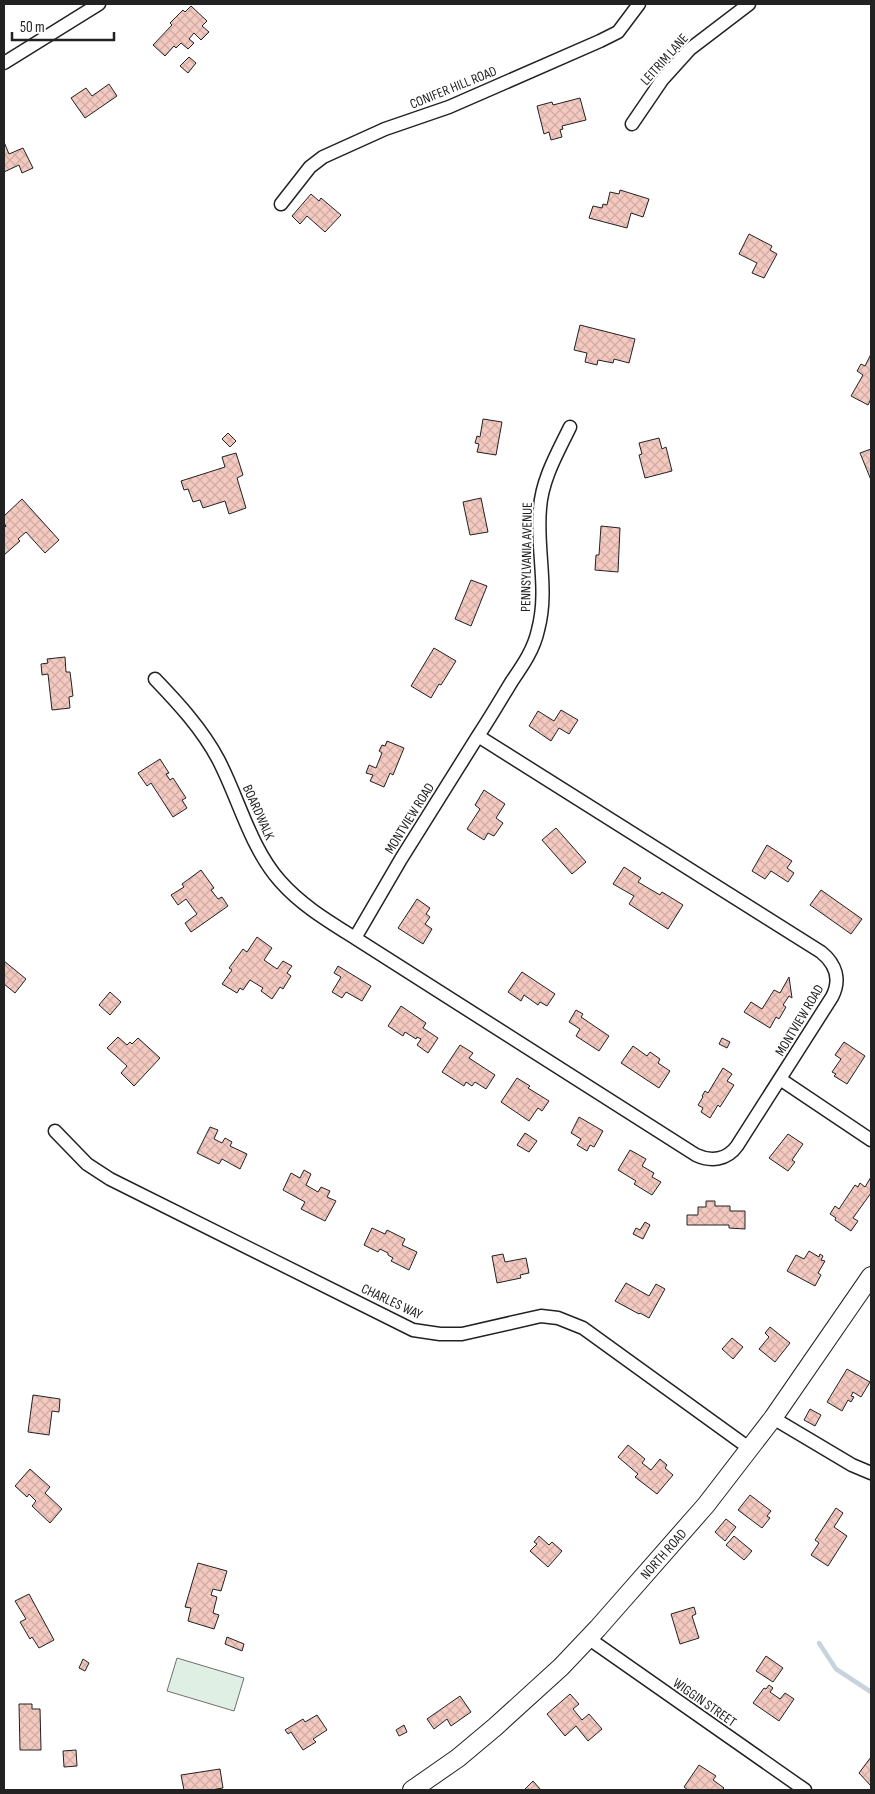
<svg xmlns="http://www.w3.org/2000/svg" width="875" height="1794" font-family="'Sofia Sans Condensed',sans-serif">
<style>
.pitch{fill:#e0efe3;stroke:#6f6f6f}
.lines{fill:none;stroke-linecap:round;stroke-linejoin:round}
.stream{stroke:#c7d3dd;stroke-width:4.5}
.building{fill:url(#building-cross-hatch);stroke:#222}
.minor-casing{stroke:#222;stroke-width:15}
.secondary-casing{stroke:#222;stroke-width:20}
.minor{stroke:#fff;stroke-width:12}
.secondary{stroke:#fff;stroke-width:18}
.labels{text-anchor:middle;stroke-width:4;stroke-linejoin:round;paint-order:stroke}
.street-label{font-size:14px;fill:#222;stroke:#fff}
</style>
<defs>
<pattern id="building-cross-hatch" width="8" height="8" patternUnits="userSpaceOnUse" patternTransform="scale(1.25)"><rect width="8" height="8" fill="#f3c9c0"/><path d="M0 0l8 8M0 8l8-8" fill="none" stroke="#d0aca5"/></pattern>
</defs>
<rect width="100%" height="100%" fill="#fff"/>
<!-- pitch -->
<path class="pitch" d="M177,1658l67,20 -10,33 -67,-20z"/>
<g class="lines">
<!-- stream -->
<path class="stream" d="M819,1643l17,26 35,23"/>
</g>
<!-- building -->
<path class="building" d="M191,6l16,15 -5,5 7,6 -8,8 -7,-7 -5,6 5,4 -6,6 -7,-6 -5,5 -2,-2 -9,10 -12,-11 19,-20 -2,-2 13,-13 2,2z
M189,57l7,6 -8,10 -8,-7z
M109,84l8,12 -32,22 -14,-20 15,-10 6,8z
M580,98l6,22 -24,6 1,3 -3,1 2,7 -11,3 -2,-8 -5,2 -7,-28 15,-4 1,3z
M4,142l5,12 14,-6 10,20 -11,5 -3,-8 -15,7z
M620,190l29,9 -6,18 -12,-4 -4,15 -38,-10 4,-12 9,2 1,-4 4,1 3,-13 9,2z
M311,194l8,7 2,-3 20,17 -16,17 -18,-16 -7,8 -8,-8z
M749,234l23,12 -2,4 7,4 -13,24 -12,-5 5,-10 -18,-9z
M580,325l55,14 -6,24 -15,-4 -1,4 -15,-3 -1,5 -12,-3 2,-9 -13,-3z
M871,354v45l-3,6 -17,-9 12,-21 -6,-4 4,-7 4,2z
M483,419l19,3 -6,33 -19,-3 2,-8 -4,-1 2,-7 3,1z
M228,433l8,8 -6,6 -8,-8z
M659,438l3,11 4,-2 6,24 -27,7 -6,-23 3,-1 -3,-11z
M871,449v31l-11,-27z
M236,453l7,22 -6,3 9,30 -17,6 -4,-13 -22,7 -3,-8 -7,2 -5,-13 -4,1 -3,-9 44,-14 -3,-10z
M481,498l7,34 -18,3 -7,-33z
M22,499l37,41 -14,13 -19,-21 -8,7 2,2 -16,14v-27l2,-2 -2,-3v-7z
M601,526l19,2 -2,44 -23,-2 1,-15h3z
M471,580l16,6 -16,40 -16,-7z
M434,648l22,13 -15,24 -2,-1 -8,14 -20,-12z
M65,657l1,15h4l3,24 -4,1 1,11 -18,2 -4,-36 -6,1 -1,-11 7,-1 -1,-4z
M561,710l17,10 -9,14 -10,-6 -8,13 -22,-15 9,-15 16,10z
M387,741l17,7 -11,27 -3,-2 -6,14 -14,-6 3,-6 -7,-2 3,-8 7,3 6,-15 -3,-2 3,-6 3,1z
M160,759l9,14 -3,1 4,6 3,-2 13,20 -4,2 5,8 -14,9 -22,-34 -4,3 -9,-13z
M484,790l21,14 -9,14 7,5 -9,13 -6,-3 -4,7 -17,-11 13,-20 -5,-4z
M556,828l30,34 -14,12 -30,-34z
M767,845l25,16 -5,7 7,5 -6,9 -17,-11 -6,8 -13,-8z
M624,867l17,11 -3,4 22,13 2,-3 21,13 -15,24 -39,-25 5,-8 -21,-12z
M201,870l13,18 -3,2 7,9 4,-2 6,9 -37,26 -6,-9 12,-9 -11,-15 -8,6 -7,-10 13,-8 -2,-3z
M821,890l41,29 -11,15 -41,-29z
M417,899l13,9 -4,6 4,3 -5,7 7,5 -9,15 -25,-16z
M257,937l15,11 -8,12 13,9 6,-8 9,5 -5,7 4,3 -8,13 -3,-2 -8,12 -11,-8 2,-3 -13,-8 -7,10 -3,-2 -3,5 -15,-9 10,-14 -3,-2 14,-19 4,3z
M4,961l22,18 -11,14 -11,-9z
M338,966l33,20 -9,15 -16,-9 -4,6 -10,-6 9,-15 -7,-4z
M522,972l33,22 -8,12 -7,-4 -2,3 -14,-10 -3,6 -13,-9z
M789,977l3,21 -3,-2 -6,9 3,2 -7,12 -3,-2 -6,11 -26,-16 7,-10 11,7 12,-19 6,3z
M110,992l11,10 -11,13 -11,-10z
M401,1006l25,17 -3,5 15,10 -10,15 -11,-8 4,-6 -4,-2 -1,2 -11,-7 -2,4 -15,-10z
M576,1010l7,4 -2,3 28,19 -10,15 -23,-15 4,-7 -11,-7z
M118,1037l9,8 3,-3 2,2 6,-6 22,20 -26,28 -13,-13 6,-7 -20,-18z
M722,1038l8,4 -3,6 -8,-4z
M844,1042l21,14 -18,28 -13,-8 2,-2 -4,-2 9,-13 -6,-4z
M460,1045l13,8 -4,5 26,17 -9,14 -11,-7 -3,4 -6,-4 -2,4 -22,-14z
M633,1046l14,10 3,-4 10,7 -2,4 12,8 -11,17 -38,-25z
M723,1068l9,6 -5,7 7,4 -14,22 -2,-2 -8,13 -9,-6 2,-4 -5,-3 5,-8 -1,-1 3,-5 3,2z
M517,1078l13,8 -2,2 21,13 -7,10 -4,-3 -9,13 -28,-19z
M579,1117l24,14 -9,16 -4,-2 -3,6 -10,-6 4,-6 -10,-6z
M210,1127l8,3 -4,9 8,4 3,-5 7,4 -2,4 17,8 -7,15 -18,-10 -3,5 -22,-11z
M525,1133l12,8 -8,11 -12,-7z
M788,1134l15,10 -11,16 3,2 -7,9 -19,-13z
M630,1150l16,9 -4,7 12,7 -2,4 9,5 -9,13 -18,-11 2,-3 -18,-11z
M304,1170l7,4 -5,11 12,7 3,-5 9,4 -3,6 9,4 -11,20 -24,-12 4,-7 -22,-12 8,-17 9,5z
M871,1177v16l-18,25 5,3 -7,10 -16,-11 1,-2 -6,-4 5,-8 4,3 16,-24 3,2 2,-4 5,4z
M706,1201h9v5h15v5h15v18l-16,-1v-3h-42v-10h11v-8h8z
M645,1222l5,3 -7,14 -10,-5 3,-6 4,2z
M372,1228l13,6 2,-4 18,9 -3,6 15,7 -8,18 -18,-9 2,-3 -5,-3v-2l-8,-4 -2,3 -14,-7z
M809,1251l10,6 1,-3 3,2 -2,4 4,1 -7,12 3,2 -6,11 -28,-15 9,-16 8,4z
M503,1254l2,8 21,-4 3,15 -9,2 1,3 -24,5 -5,-27z
M626,1283l23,13 7,-12 9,5 -16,29 -9,-5 -1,1 -24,-13z
M770,1327l20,16 -15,19 -16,-13 10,-12 -4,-4z
M732,1338l11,9 -10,12 -11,-10z
M847,1369l23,13 -9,15 -8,-5 -2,4 3,1 -3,5 -3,-2 -6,11 -15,-9z
M33,1395l27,4 -1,13 -7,-1 -3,24 -21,-3z
M810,1409l11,6 -6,11 -11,-6z
M628,1445l17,14 -3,4 9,7 9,-11 7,6 -2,3 8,7 -16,19 -22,-17 3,-3 -20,-17z
M30,1469l20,18 -5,6 17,16 -12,14 -18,-17 4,-5 -7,-7 -2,3 -12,-11z
M750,1495l21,16 -4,5 3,2 -8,10 -24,-18z
M836,1508l7,5 -9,14 13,9 -19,30 -17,-11 8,-12 -4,-3z
M726,1519l10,8 -11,14 -10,-9z
M539,1536l10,9 3,-3 10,9 -14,16 -18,-16 7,-7 -3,-2z
M734,1536l18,15 -8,9 -18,-15z
M198,1563l29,8 -6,20 -8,-2 -2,6 6,2 -4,16 6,2 -5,14 -26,-8 3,-13 -6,-1z
M29,1594l25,46 -15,8 -7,-11 -2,2 -10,-17 6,-3 -11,-18z
M694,1607l2,7 -4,2 7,22 -19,6 -9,-30z
M227,1637l17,7 -2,7 -17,-7z
M766,1656l17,12 -10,14 -17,-11z
M83,1659l6,4 -4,8 -6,-3z
M769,1685l4,3 -3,4 10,7 5,-6 9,6 -15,22 -26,-18 11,-15 2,1z
M570,1694l9,10 -6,5 9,11 7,-6 13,15 -14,12 -12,-15 -11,10 -18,-22z
M460,1696l11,16 -20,14 -4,-7 -13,10 -7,-10z
M19,1704h13v5h8l1,41h-21z
M317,1715l10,15 -14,9 3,3 -13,8 -12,-18 -3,2 -3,-4 18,-11 2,3z
M404,1725l3,7 -8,4 -3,-6z
M76,1750l1,16 -13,1 -1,-16z
M871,1757v29l-12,-13z
M699,1765l17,11 -3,4 11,8 -2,2h-34l-4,-3z
M220,1769l3,19 -12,2h-27l-3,-15z
M533,1781l8,9h-17z"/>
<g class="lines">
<!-- minor casing -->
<g class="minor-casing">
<path id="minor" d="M4,63l95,-59
M632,124l30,-44 28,-31 59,-45
M281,204l29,-37 13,-10 62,-28 64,-22 151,-66 18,-9 21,-28
M155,679c23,24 47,50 63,80 21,40 32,88 62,122 21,24 48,40 75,57
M478,736l343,216c15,12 20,28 11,45l-95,149c-10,14 -26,16 -41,9l-341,-217 46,-79z
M478,736c12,-18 23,-37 34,-55 11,-16 22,-32 26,-51 11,-40 -2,-81 2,-122 2,-29 18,-56 30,-81
M780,1079l91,61
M55,1131l32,33 23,15 303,151 27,4h22l79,-18 17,2 25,10 166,120
M773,1418l79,47 19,8
M588,1638l217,152"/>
</g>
<!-- secondary casing -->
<g class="secondary-casing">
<g id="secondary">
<path id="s1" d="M412,1790l46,-32 37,-31 66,-60 37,-39 108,-123 67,-87 98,-142"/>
</g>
</g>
<!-- minor -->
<use href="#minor" class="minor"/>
<!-- secondary -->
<use href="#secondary" class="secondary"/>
</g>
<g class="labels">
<!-- street labels -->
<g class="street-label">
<text transform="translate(664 59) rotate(-48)" y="5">LEITRIM LANE</text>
<text transform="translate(453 87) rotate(-22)" y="5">CONIFER HILL ROAD</text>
<text transform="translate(526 557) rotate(-89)" y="5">PENNSYLVANIA AVENUE</text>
<text transform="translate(259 812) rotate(66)" y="5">BOARDWALK</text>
<text transform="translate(409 818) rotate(-58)" y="5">MONTVIEW ROAD</text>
<text transform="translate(799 1020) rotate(-59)" y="5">MONTVIEW ROAD</text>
<text transform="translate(392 1301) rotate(25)" y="5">CHARLES WAY</text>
<text dy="5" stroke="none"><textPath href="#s1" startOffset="346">NORTH ROAD</textPath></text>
<text transform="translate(705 1702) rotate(35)" y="5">WIGGIN STREET</text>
</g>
</g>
<!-- border -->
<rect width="875" height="1794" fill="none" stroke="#222222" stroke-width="10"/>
<!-- scale -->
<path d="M12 32v8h102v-8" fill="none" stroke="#222222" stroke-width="2.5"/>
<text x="20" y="32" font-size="15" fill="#222222" stroke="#ffffff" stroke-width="4" paint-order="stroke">50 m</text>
</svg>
